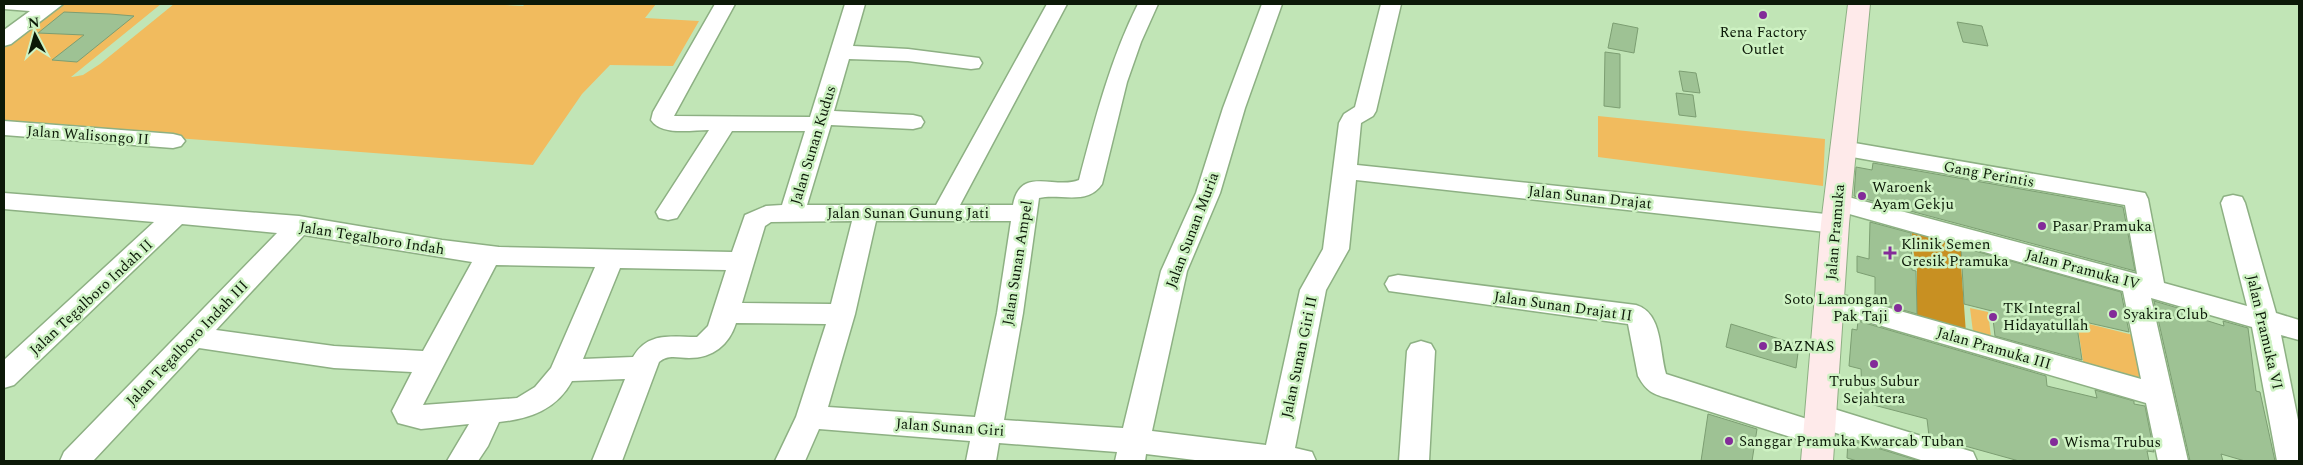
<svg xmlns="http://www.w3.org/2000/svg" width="2303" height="465" font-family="Spectral,serif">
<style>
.green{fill:#f1bb5e}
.forest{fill:#c89022}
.building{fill:#9ec294;stroke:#7c9e72}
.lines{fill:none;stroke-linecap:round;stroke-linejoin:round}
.minor-casing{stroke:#8db083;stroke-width:3}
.secondary-casing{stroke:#8db083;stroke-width:2}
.minor{fill:#fff;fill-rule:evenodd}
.secondary{fill:#feeaea;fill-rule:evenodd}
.poi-dot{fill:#832c99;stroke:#cef2c3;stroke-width:2}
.labels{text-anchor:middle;stroke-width:5;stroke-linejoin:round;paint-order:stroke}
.poi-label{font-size:15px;fill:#0c1908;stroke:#cef2c3;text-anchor:start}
.street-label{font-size:15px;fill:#0c1908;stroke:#cef2c3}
</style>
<rect width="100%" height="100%" fill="#c1e5b6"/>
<!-- green -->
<path class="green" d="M61,4h100l-90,73h1l11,-2 17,-11 74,-60h309l40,2 2,-2h131l-11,14 54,3 -26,45 -63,-1 -28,29 -49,71 -529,-40v-78z
M1598,116l227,23 -2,47 -225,-29z
M1970,308l18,4 3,25 -18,-5z
M2077,321l56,14 10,49 -59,-16z"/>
<!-- forest -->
<path class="forest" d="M1911,224l50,14v27l5,68 -49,-14v-49l-4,-21z"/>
<!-- building -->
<path class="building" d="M64,12l46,2 24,2 -57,46 -25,-2 32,-25 -46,-2z
M1957,22l25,4 6,20 -25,-4z
M1613,23l25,5 -4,25 -26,-5z
M1605,52l15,2v54l-16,-2z
M1679,71l17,2 4,20 -17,-2z
M1676,93l17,2 3,22 -17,-2z
M1873,163l250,44 12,64 -281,-75 2,-29 16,3z
M1870,222l41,11 1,37 4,1 1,43 -42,-12v-25l-18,-5v-16l12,3z
M1961,247l160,45 8,40 -53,-12 6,40 -87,-24 -3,-25 -28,-7z
M2154,301l34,10 1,4 35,11 -1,-5 25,7 8,63 4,1 15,69h-30l-24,-7 2,7h-33z
M1858,321l188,55 1,10 50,12 -2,-8 39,11v3l11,2 9,46 -7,-1 2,10h-130l-90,-25 -2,-17 -61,-16v-8l-4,-1 -1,-25 -12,-3 3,-37 5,1z
M1731,324l68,21 -3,23 -70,-21z
M1708,414l49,15 -5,32h-51z
M1848,439l71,22h-62l-10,-3z"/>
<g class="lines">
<!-- minor casing -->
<g class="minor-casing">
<path id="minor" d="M4,4h59l-52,40 -7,2v-16l26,-19 -26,-2z
M715,4h20l-61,112 136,1 35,-113h20l-12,42 55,3 71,9 3,5 -3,5 -8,1 -63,-8 -59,-2 -15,52 79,4 8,2 3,5 -3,5 -8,2 -82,-4 -24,80h129l111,-201h20l-107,201h53c7,-40 43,-15 66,-25 16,-61 31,-120 59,-176h20l-17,38 -14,40 -25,102c-14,22 -43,9 -63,14l-16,115 -19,107 119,8 38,-157 35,-78 27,-85 39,-104h20l-37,104 -25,85 -33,78 -35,160 114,14 34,-155 23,-41 16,-126 5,-9 11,-7 26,-103h20l-25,107 -3,5 -12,7 -4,42 478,50 9,3 3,6 -3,6 -9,3 -479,-53 -7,69 -23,41 -31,158 17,4 4,9h-113l-57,-7 -1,7h-30l2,-9 -118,-9 -3,18h-30l4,-20 -151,-12 -14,32h-30l21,-44 30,-93 -90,-1c-7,22 -23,35 -47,35 -11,0 -21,-4 -30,4l-37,99h-30l33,-82 -53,2c-15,28 -42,38 -73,41l-11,24 -10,15h-31l22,-37 -48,5 -23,-6 -6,-12 20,-39 -78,-4 -135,-20 -106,113h-33l4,-9 213,-219 -95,-9 -168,161 -10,3v-28l150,-138 -150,-13v-16l295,23 143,24 57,7 233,5 13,-37 21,-9 16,-1 23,-74h-73l-55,87 -9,2 -9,-2 -3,-6 53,-82c-17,0 -48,6 -58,-10l2,-8zM852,221l-21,83 -89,-1 23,-77 6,-4zM876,221h135l-14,92 -22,104 -147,-10 27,-93zM304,235l168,27 -49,89 -89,-5 -118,-16zM496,265l99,2 -44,101 -16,19 -18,11 -94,7zM620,268l106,2 -18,56 -11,11c-25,0 -49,-6 -64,20l-50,2z
M4,121l169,13 8,2 4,5 -4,5 -8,2 -169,-13z
M1843,141l302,52 3,6 16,84 83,23 -26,-103 3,-6 9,-2 9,2 3,6 31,110 23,7v20l-18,-5 18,90v36h-22l-25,-134 -101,-29 37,163h-30l-12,-58 -326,-95 -4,-7 4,-7 9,-3 312,88 -18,-88 -295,-83 -3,-6 3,-6 9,-2 300,80 -12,-69 -290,-51 -4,-5 4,-5z
M1398,275l238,30c27,8 23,46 30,69l141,45 4,-10 10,-4 152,47 4,9h-53l-91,-29 -4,10 -10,4 -149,-47c-17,-5 -23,-7 -32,-23l-10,-52 -239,-33 -4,-7 4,-7z
M1421,341l10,3 4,7 -6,110h-30l8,-110 4,-7z"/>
</g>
<!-- secondary casing -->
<g class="secondary-casing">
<path id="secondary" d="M1848,4h22l-21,220 -16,237h-32l20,-237z"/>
</g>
<!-- minor -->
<use href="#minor" class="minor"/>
<!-- secondary -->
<use href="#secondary" class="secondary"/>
</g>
<!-- markers -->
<g class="poi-dot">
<circle cx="1763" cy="15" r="5"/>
<circle cx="1862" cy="196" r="5"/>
<circle cx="2042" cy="226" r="5"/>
<path d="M1887.5 245.5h5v5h5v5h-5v5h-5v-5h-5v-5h5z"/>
<circle cx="1898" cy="308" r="5"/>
<circle cx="2113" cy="314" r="5"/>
<circle cx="1993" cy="317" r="5"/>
<circle cx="1763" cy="346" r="5"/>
<circle cx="1874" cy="364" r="5"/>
<circle cx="1729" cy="441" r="5"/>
<circle cx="2054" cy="442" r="5"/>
</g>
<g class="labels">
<!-- poi labels -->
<g class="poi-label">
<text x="1763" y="37" text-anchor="middle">Rena Factory<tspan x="1763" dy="17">Outlet</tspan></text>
<text x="1872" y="192">Waroenk<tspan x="1872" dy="17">Ayam Gekju</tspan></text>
<text x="2052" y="231">Pasar Pramuka</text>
<text x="1901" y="249">Klinik Semen<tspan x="1901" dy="17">Gresik Pramuka</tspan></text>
<text x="1888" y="304" text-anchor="end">Soto Lamongan<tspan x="1888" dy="17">Pak Taji</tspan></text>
<text x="2003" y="313">TK Integral<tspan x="2003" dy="17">Hidayatullah</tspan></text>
<text x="2123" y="319">Syakira Club</text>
<text x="1773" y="351">BAZNAS</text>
<text x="1874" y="386" text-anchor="middle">Trubus Subur<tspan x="1874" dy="17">Sejahtera</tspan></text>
<text x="1739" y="446">Sanggar Pramuka Kwarcab Tuban</text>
<text x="2064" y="447">Wisma Trubus</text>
</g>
<!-- street labels -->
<g class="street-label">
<text transform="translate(88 135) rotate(4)" y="5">Jalan Walisongo II</text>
<text transform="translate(813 145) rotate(-73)" y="5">Jalan Sunan Kudus</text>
<text transform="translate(1989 174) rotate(10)" y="5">Gang Perintis</text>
<text transform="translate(1590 197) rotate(6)" y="5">Jalan Sunan Drajat</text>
<text x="908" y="218">Jalan Sunan Gunung Jati</text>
<text transform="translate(1192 230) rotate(-69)" y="5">Jalan Sunan Muria</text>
<text transform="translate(1835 232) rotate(-85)" y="5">Jalan Pramuka</text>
<text transform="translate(372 238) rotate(9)" y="5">Jalan Tegalboro Indah</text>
<text transform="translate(1017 263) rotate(-81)" y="5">Jalan Sunan Ampel</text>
<text transform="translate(2083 269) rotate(15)" y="5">Jalan Pramuka IV</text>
<text transform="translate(91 297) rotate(-43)" y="5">Jalan Tegalboro Indah II</text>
<text transform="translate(1563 306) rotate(8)" y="5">Jalan Sunan Drajat II</text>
<text transform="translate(2265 332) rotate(77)" y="5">Jalan Pramuka VI</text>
<text transform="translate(187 343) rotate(-46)" y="5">Jalan Tegalboro Indah III</text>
<text transform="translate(1994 348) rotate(16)" y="5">Jalan Pramuka III</text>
<text transform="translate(1299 357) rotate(-78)" y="5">Jalan Sunan Giri II</text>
<text transform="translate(950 427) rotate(4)" y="5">Jalan Sunan Giri</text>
</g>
</g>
<!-- border -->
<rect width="2303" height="465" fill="none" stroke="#0c1908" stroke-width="10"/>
<!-- north arrow -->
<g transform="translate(35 35) rotate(354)" stroke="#cef2c3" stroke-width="4" paint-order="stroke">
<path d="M0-4L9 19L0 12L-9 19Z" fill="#0c1908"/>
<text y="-8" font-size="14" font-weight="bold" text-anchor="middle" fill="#0c1908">N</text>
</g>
</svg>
